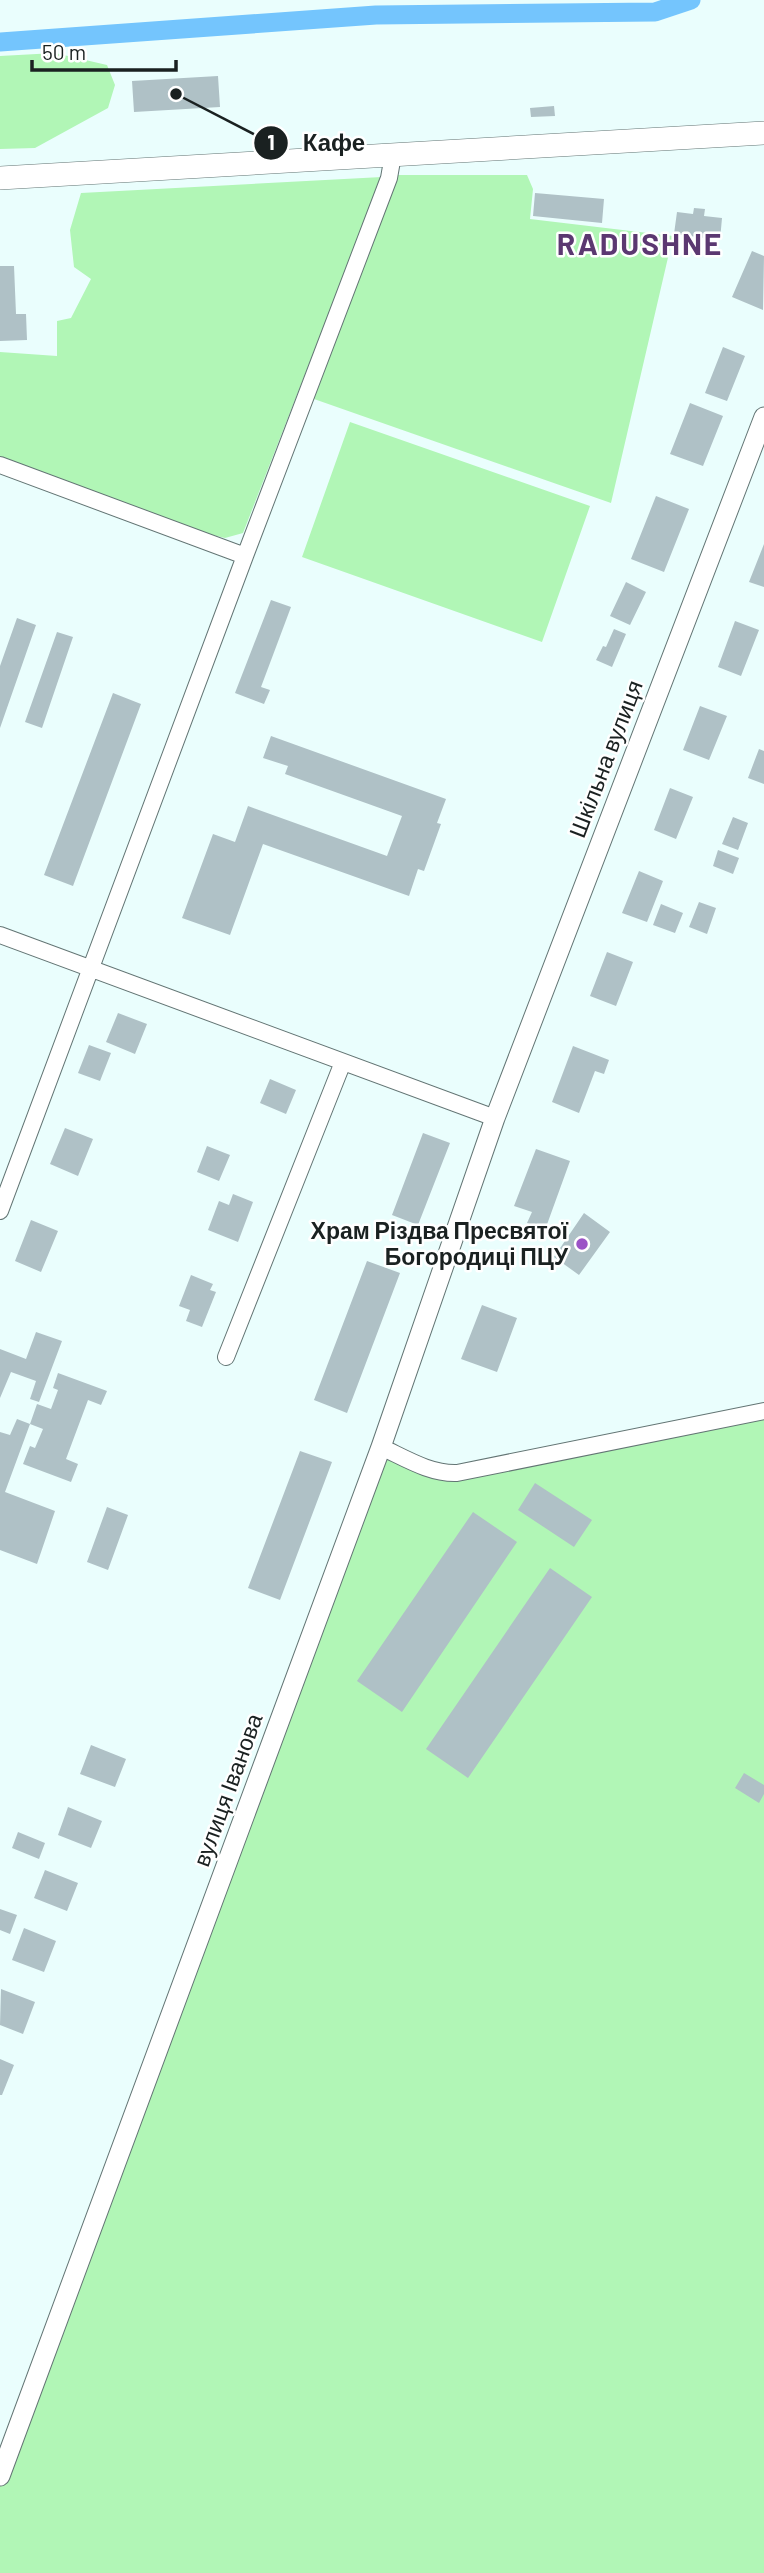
<svg xmlns="http://www.w3.org/2000/svg" width="764" height="2573" font-family="Barlow,sans-serif">
<style>
.green{fill:#b1f6b6}
.lines{fill:none;stroke-linecap:round;stroke-linejoin:round}
.canal{stroke:#74c5fd;stroke-width:19}
.building{fill:#afc1c6}
.minor-casing{stroke:#637574;stroke-width:18}
.tertiary-casing{stroke:#637574;stroke-width:21}
.primary-casing{stroke:#637574;stroke-width:24}
.minor{stroke:#fff;stroke-width:16}
.tertiary{stroke:#fff;stroke-width:19}
.primary{stroke:#fff;stroke-width:23}
.poi-dot{fill:#9b53c6;stroke:#fff;stroke-width:2.5}
.labels{text-anchor:middle;stroke-width:5;stroke-linejoin:round;paint-order:stroke}
.street-label{font-size:23px;fill:#1a2121;stroke:#fff}
.poi-label{font-size:23px;font-weight:bold;fill:#1a2121;stroke:#fff;text-anchor:end}
.district-label{font-size:30px;font-weight:bold;letter-spacing:2px;fill:#5b3871;stroke:#fff}
.leader{fill:none;stroke:#1a2121;stroke-width:2.5}
.callout-dot{fill:#1a2121;stroke:#fff;stroke-width:2.5}
.mark-label{font-size:21px;text-anchor:middle;font-weight:bold;fill:#fff}
.callout-label{font-size:24px;text-anchor:middle;font-weight:bold;fill:#1a2121;stroke:#fff;stroke-width:5;stroke-linejoin:round;paint-order:stroke}
</style>
<rect width="100%" height="100%" fill="#eafefd"/>
<!-- green -->
<path class="green" d="M55,53l52,12 8,20 -7,23 -73,40 -35,1v-93z
M398,175h129l6,14 -3,30 143,17 -62,267 -297,-104z
M382,177l-139,356 -18,5 -21,-5 -204,-75v-106l57,4v-35l14,-3 20,-39 -17,-12 -4,-37 11,-37z
M350,422l240,84 -48,136 -240,-85z
M764,1411v1162h-764v-101l381,-1025 58,25z"/>
<g class="lines">
<!-- canal -->
<path class="canal" d="M0,42l376,-27 279,-3 36,-12"/>
</g>
<!-- building -->
<path class="building" d="M218,76l2,31 -86,5 -2,-31z
M554,106l1,10 -24,1 -1,-9z
M535,193l69,6 -2,24 -69,-7z
M694,208l11,1 -1,7 18,2 -2,22 -46,-6 3,-22 16,2z
M752,251l12,5 -1,54 -31,-13z
M0,266h14l2,48h10l1,26 -27,1z
M723,347l22,9 -18,45 -22,-8z
M690,403l33,13 -20,50 -33,-12z
M656,496l33,13 -25,63 -33,-13z
M764,544v43l-15,-5z
M626,582l20,10 -16,33 -20,-9z
M271,600l20,7 -30,80 9,3 -6,14 -29,-11z
M17,618l19,7 -36,103v-62z
M735,621l24,9 -18,46 -23,-9z
M614,629l12,5 -14,33 -16,-7 7,-14 3,1z
M57,632l16,5 -31,91 -17,-6z
M113,693l28,11 -68,182 -29,-11z
M700,706l27,10 -18,44 -26,-10z
M271,736l175,63 -9,24 4,1 -17,47 -6,-2 -9,27 -146,-52 -33,91 -48,-17 31,-84 22,8 13,-36 139,50 15,-40 -117,-42 3,-8 -25,-8z
M759,749l5,2v33l-16,-6z
M670,788l23,9 -17,42 -22,-9z
M733,817l15,6 -10,27 -16,-6z
M718,850l21,8 -6,16 -20,-8z
M639,871l24,10 -16,41 -25,-9z
M699,902l17,6 -9,26 -18,-7z
M661,904l22,9 -8,20 -22,-8z
M607,952l26,10 -17,44 -26,-10z
M118,1013l29,11 -12,30 -29,-12z
M89,1045l22,8 -11,28 -22,-8z
M573,1046l36,14 -5,14 -9,-3 -16,42 -27,-11z
M270,1079l26,11 -10,24 -26,-11z
M65,1128l28,11 -15,37 -28,-12z
M423,1133l27,10 -32,82 -26,-10z
M207,1146l23,9 -11,26 -22,-9z
M536,1149l34,12 -25,69 -18,-7 5,-11 -18,-6z
M233,1194l20,8 -15,40 -30,-12 11,-29 10,4z
M584,1213l26,19 -31,43 -25,-18z
M31,1220l27,11 -17,41 -26,-11z
M367,1261l33,12 -53,140 -33,-13z
M191,1275l22,9 -3,6 6,2 -14,35 -16,-6 4,-11 -11,-4z
M482,1305l35,13 -20,54 -36,-13z
M36,1332l26,9 -23,61 -9,-3 6,-18 -25,-9 -11,26v-49l26,10z
M58,1373l49,18 -6,14 -13,-5 -22,59 12,5 -7,18 -48,-18 7,-18 5,2 8,-19 -13,-5 7,-20 14,5 7,-19 -5,-2z
M17,1419l13,5 -25,68 50,19 -18,53 -37,-14v-118l10,3z
M300,1451l32,11 -52,138 -32,-12z
M535,1483l57,37 -18,27 -56,-37z
M107,1507l21,8 -20,55 -21,-8z
M473,1512l44,30 -115,170 -45,-31z
M550,1568l42,29 -124,181 -42,-29z
M91,1745l35,14 -11,28 -35,-13z
M744,1773l20,12v9l-5,9 -24,-15z
M68,1807l34,14 -11,27 -33,-13z
M18,1832l27,11 -6,16 -27,-11z
M45,1870l33,13 -11,28 -33,-13z
M0,1909l17,6 -7,19 -10,-4z
M24,1928l32,13 -12,31 -32,-12z
M1,1989l34,13 -12,32 -23,-9z
M0,2059l14,6 -12,30h-2z"/>
<g class="lines">
<!-- minor casing -->
<g class="minor-casing">
<path id="minor" d="M0,465l245,91 144,-378 4,-23
M0,935l495,183
M0,1211l245,-655
M226,1357l117,-295
M381,1447c24,11 49,27 76,26l307,-62"/>
</g>
<!-- tertiary casing -->
<g class="tertiary-casing">
<path id="tertiary" d="M0,2476l381,-1029 114,-329 269,-701"/>
</g>
<!-- primary casing -->
<g class="primary-casing">
<path id="primary" d="M0,178l764,-45"/>
</g>
<!-- minor -->
<use href="#minor" class="minor"/>
<!-- tertiary -->
<use href="#tertiary" class="tertiary"/>
<!-- primary -->
<use href="#primary" class="primary"/>
</g>
<!-- markers -->
<circle class="poi-dot" cx="582" cy="1244" r="7"/>
<g class="labels">
<!-- street labels -->
<g class="street-label">
<text transform="translate(606 759) rotate(-69)" y="8">Шкільна вулиця</text>
<text transform="translate(228 1790) rotate(-70)" y="8">вулиця Іванова</text>
</g>
<!-- poi labels -->
<g class="poi-label">
<text x="568" y="1239">Храм Різдва Пресвятої<tspan x="568" dy="26">Богородиці ПЦУ</tspan></text>
</g>
<!-- district labels -->
<g class="district-label">
<text x="640" y="255">RADUSHNE</text>
</g>
</g>
<!-- callouts -->
<path class="leader" d="M176 94L271 143"/>
<g class="callout-dot">
<circle cx="176" cy="94" r="7"/>
<circle cx="271" cy="143" r="18"/>
</g>
<g class="mark-label">
<text x="271" y="150">1</text>
</g>
<g class="callout-label">
<text x="334" y="151">Кафе</text>
</g>
<!-- scale -->
<path d="M32 60v10h144v-10" fill="none" stroke="#1a2121" stroke-width="3.5"/>
<text x="42" y="60" font-size="21" fill="#1a2121" stroke="#ffffff" stroke-width="5" paint-order="stroke">50 m</text>
</svg>
